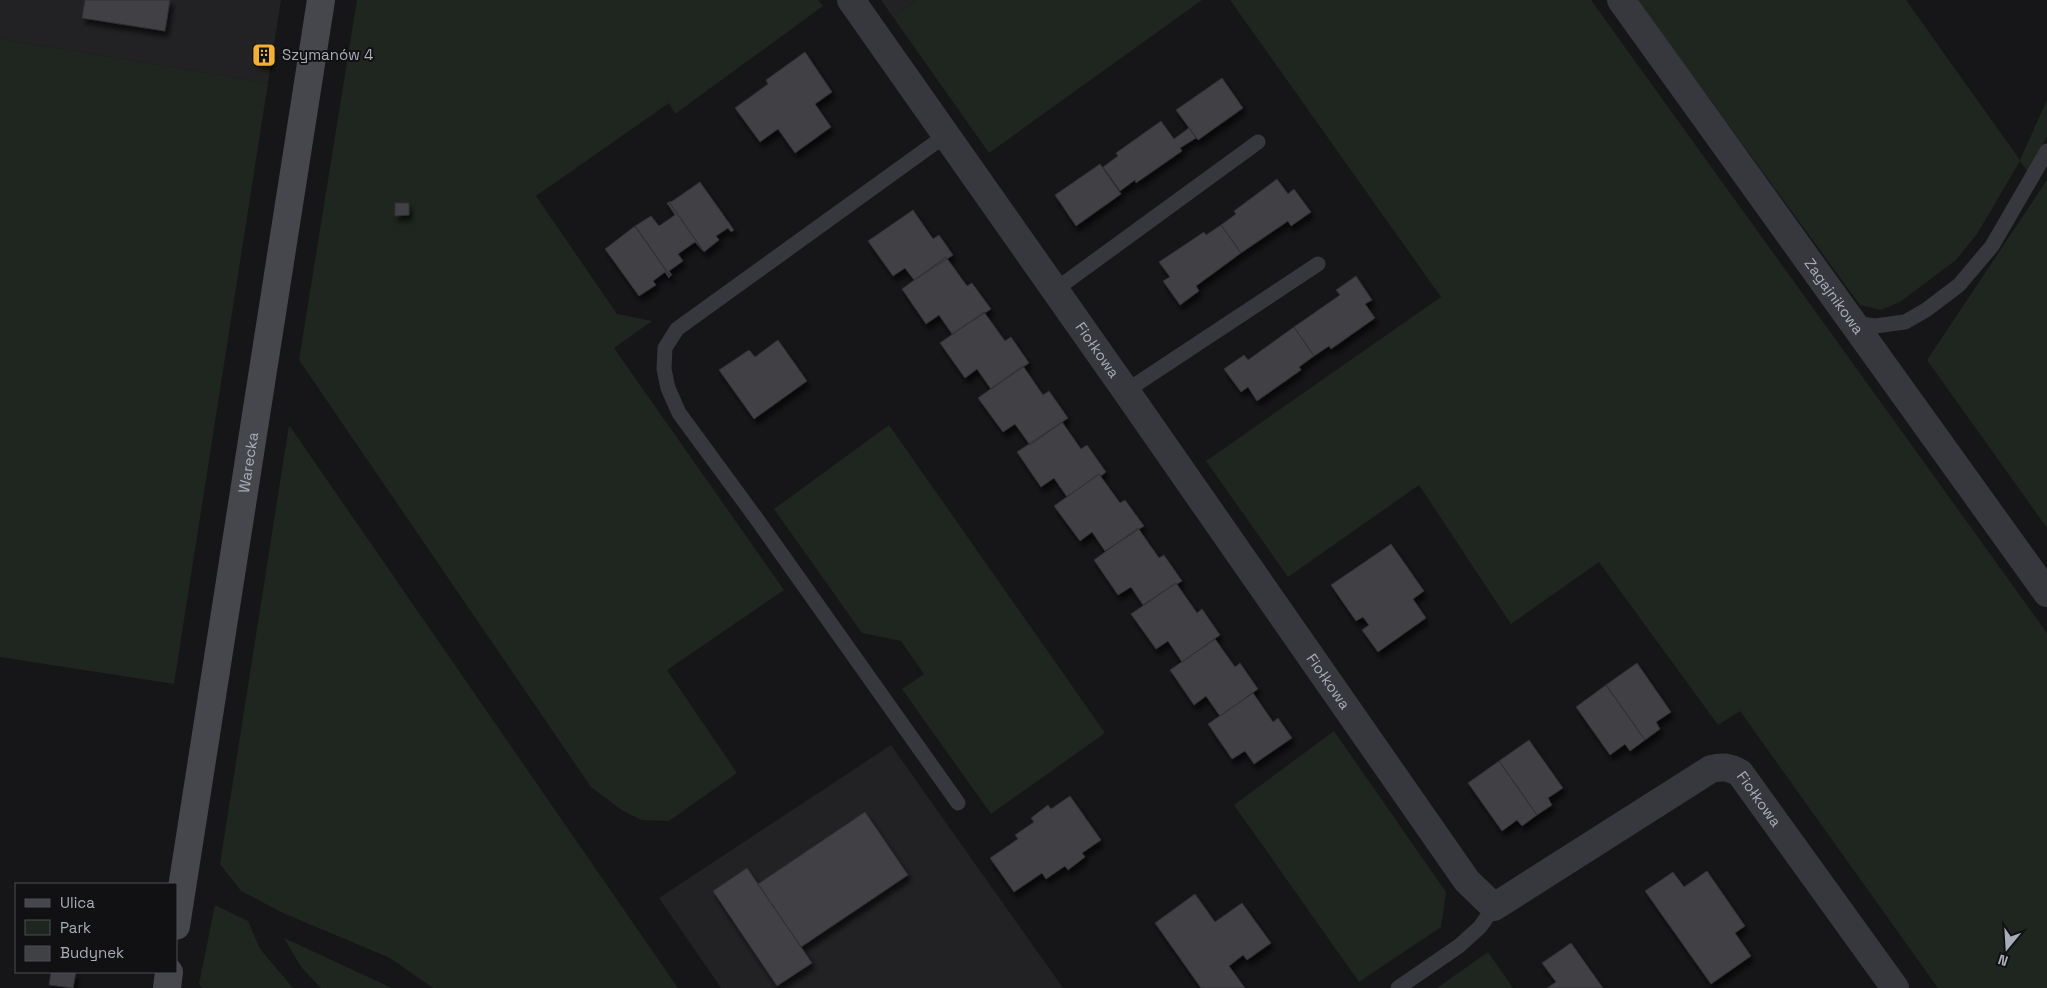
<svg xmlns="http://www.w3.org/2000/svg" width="2047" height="988" font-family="'Space Grotesk',sans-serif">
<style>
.built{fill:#222225}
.green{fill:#1e261f}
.building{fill:#404145;stroke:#303034;filter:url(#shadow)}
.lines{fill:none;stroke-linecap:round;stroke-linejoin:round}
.lane{stroke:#37383d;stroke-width:15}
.street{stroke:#37383d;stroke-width:28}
.secondary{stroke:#45474d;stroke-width:28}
.labels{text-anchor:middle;stroke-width:4;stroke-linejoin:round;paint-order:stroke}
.poi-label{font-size:15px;fill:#a8adb8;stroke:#111113;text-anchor:start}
.street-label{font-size:15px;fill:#a8adb8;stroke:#111113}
</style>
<defs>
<filter id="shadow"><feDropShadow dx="3" dy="5.5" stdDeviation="2.5" flood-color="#0009"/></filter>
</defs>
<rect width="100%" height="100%" fill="#161618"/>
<!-- built -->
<path class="built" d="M0,0h281l-13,83 -268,-44z
M881,0h36l-24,17z
M891,745l172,243h-342l-62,-90z"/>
<!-- green -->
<path class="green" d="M357,0h461l5,6 -148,108 -6,-11 -133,93 81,118 35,7 -38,27 170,242 -117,80 70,103 -68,48 -27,-1 -19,-9 -32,-24 -292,-427z
M917,0h285l-213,153 -96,-136z
M1230,0h361l456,633v355h-109l-198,-277 -22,14 -119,-163 -88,62 -92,-139 -131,92 -82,-116 235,-164z
M1637,0h269l114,160 27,-60v36l-19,36 -8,-11 -43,73 -21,26 -56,42 -19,8 -21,-5z
M0,39l268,44 -94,601 -174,-27z
M2047,180v348l-120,-168z
M289,425l389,563h-245l-43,-30 -107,-45 -42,-22 -21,-27z
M889,425l216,308 -114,81 -89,-125 22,-15 -23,-33 -39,-8 -88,-124z
M1334,731l112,161 -5,35 -82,55 -125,-177z
M215,905l33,16 12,28 33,39h-91l-3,-4z
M284,938l108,50h-71l-20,-21z
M1488,952l25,36h-76z"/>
<!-- building -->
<path class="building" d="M85,0h85l-5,31 -83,-13z
M258,46l14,2 -2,17 -14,-2z
M805,52l27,40 -17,12 16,23 -36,26 -17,-24 -18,13 -25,-34 33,-24 -2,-4z
M1222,78l21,30 -45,32 -22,-30z
M1161,121l13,18 15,-11 7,10 -16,10 2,3 -46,32 -1,-3 -15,11 -17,-24 15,-11 -2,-3z
M1100,164l21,30 -45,32 -21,-31z
M1277,179l11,15 6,-5 17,23 -20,14 -3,-5 -47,32 -20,-28 15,-11 -2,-3z
M700,182l34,48 -3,2 -3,-4 -12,8 3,4 -15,12 -35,-50 1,-1 1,1z
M669,202l35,50 -9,-10 -17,12 5,7 -14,10 3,4 -2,1 -35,-50 16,-10 8,10 16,-11 -8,-12z
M395,203h14v12l-14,1z
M913,210l20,29 6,-4 14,20 -39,25 -9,-12 -12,8 -25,-35z
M1221,225l20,28 -45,33 3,5 -19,14 -17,-24 7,-4 -11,-15 45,-30 2,3z
M635,226l35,50 -1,2 -4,-6 -12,9 3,4 -17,11 -34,-47z
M946,257l21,29 5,-3 19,26 -39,25 -13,-19 -13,9 -24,-35z
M1356,276l16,24 -7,4 10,14 -44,31 -2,-3 -15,10 -20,-29 46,-32 -4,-5z
M984,312l21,29 6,-4 18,26 -38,26 -14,-20 -12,9 -25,-35z
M1294,327l20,29 -15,11 2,3 -44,31 -9,-14 -7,5 -17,-23 20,-14 4,5z
M778,340l29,41 -53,38 -35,-49 30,-20 6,7z
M1023,366l20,29 6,-4 19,27 -38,27 -15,-21 -12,8 -25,-34z
M1062,422l19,27 6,-4 19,27 -5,4 -2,-2 -32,23 -13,-19 -13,9 -24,-35z
M1099,474l21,29 5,-3 19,26 -39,25 -13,-19 -12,9 -26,-35z
M1138,528l21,30 5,-3 18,26 -5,3 -1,-1 -33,22 -12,-18 -13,8 -24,-35z
M1391,544l33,47 -11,8 13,19 -48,34 -16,-22 7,-5 -6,-8 -7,4 -25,-36z
M1176,583l21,30 5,-4 18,26 -38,27 -14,-21 -12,8 -25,-35z
M1215,639l20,28 5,-4 18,26 -38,27 -14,-20 -12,9 -24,-35z
M1637,663l34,49 -15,10 4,7 -15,11 -39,-55z
M1606,685l39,55 -15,11 -5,-7 -15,11 -34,-48z
M1253,693l20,29 5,-4 14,20 -38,26 -9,-13 -13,8 -24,-35z
M1529,740l34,48 -15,10 4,7 -15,10 -38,-54z
M1499,761l38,54 -15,11 -5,-6 -15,11 -34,-48z
M1070,796l31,44 -19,13 3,4 -17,13 -3,-4 -19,13 -4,-6 -28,19 -24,-34 28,-19 -3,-4 19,-13 -3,-4 17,-13 3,4z
M865,812l43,63 -107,72 -43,-63z
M747,868l65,95 -35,23 -64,-95z
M1707,871l38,55 -10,7 16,23 -40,28 -66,-93 28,-19 11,15z
M1195,894l20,28 27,-19 29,40 -24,17 -4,-5 -14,11 16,22h-44l-46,-65z
M1571,943l32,45h-56l9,-6 -14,-19z
M51,972h25l-3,16 -24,-3z"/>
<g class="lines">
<!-- lane -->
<path class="lane" d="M946,135l-269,194 -12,19 -1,21 4,19 11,25 77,105 202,285
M1055,290l203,-148
M1854,323l21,3 30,-4 21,-12 33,-25 33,-39 55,-95
M1126,391l192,-127
M1398,988l61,-42 21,-19 14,-20"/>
<!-- street -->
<g class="street">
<path id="s1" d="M851,0l275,391 341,490 27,26 217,-138c12,-3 18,-2 29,4l155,215"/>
<path id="s2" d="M1621,0l426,593"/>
</g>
<!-- secondary -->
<g class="secondary">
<path id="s3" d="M176,926l145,-926"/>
<path d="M167,988l2,-16"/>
</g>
</g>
<!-- icons -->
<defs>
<g id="building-square" transform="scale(1.25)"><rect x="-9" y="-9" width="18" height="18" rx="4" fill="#f2b134" stroke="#111113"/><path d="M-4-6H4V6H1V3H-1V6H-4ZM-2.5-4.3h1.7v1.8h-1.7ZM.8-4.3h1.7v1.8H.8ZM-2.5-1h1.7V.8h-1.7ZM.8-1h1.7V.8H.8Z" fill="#111"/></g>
</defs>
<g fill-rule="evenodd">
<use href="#building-square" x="264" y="55"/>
</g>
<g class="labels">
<!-- poi labels -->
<g class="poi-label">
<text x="282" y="60">Szymanów 4</text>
</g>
<!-- street labels -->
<g class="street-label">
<text dy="5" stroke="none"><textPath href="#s2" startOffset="365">Zagajnikowa</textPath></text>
<text dy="5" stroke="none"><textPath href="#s1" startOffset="428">Fiołkowa</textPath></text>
<text dy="5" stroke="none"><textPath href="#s3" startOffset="469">Warecka</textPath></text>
<text dy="5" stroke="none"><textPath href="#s1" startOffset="832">Fiołkowa</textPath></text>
<text dy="5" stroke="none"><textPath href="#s1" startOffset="1432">Fiołkowa</textPath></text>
</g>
</g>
<!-- legend -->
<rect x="15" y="883" width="162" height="90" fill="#111113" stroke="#4d4f55"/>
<rect x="25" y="899" width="25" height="8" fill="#45474d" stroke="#4d4f55"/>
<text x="60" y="908" font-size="15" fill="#a8adb8">Ulica</text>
<rect x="25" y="920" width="25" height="15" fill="#1e261f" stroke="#4d4f55"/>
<text x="60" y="933" font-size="15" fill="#a8adb8">Park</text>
<rect x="25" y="946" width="25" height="15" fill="#404145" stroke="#4d4f55"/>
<text x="60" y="958" font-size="15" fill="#a8adb8">Budynek</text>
<!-- north arrow -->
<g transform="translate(2007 948) rotate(198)" stroke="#111113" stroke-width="4" paint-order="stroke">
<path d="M0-4L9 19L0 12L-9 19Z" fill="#a8adb8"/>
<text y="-8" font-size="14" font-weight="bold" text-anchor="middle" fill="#a8adb8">N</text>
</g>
</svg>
